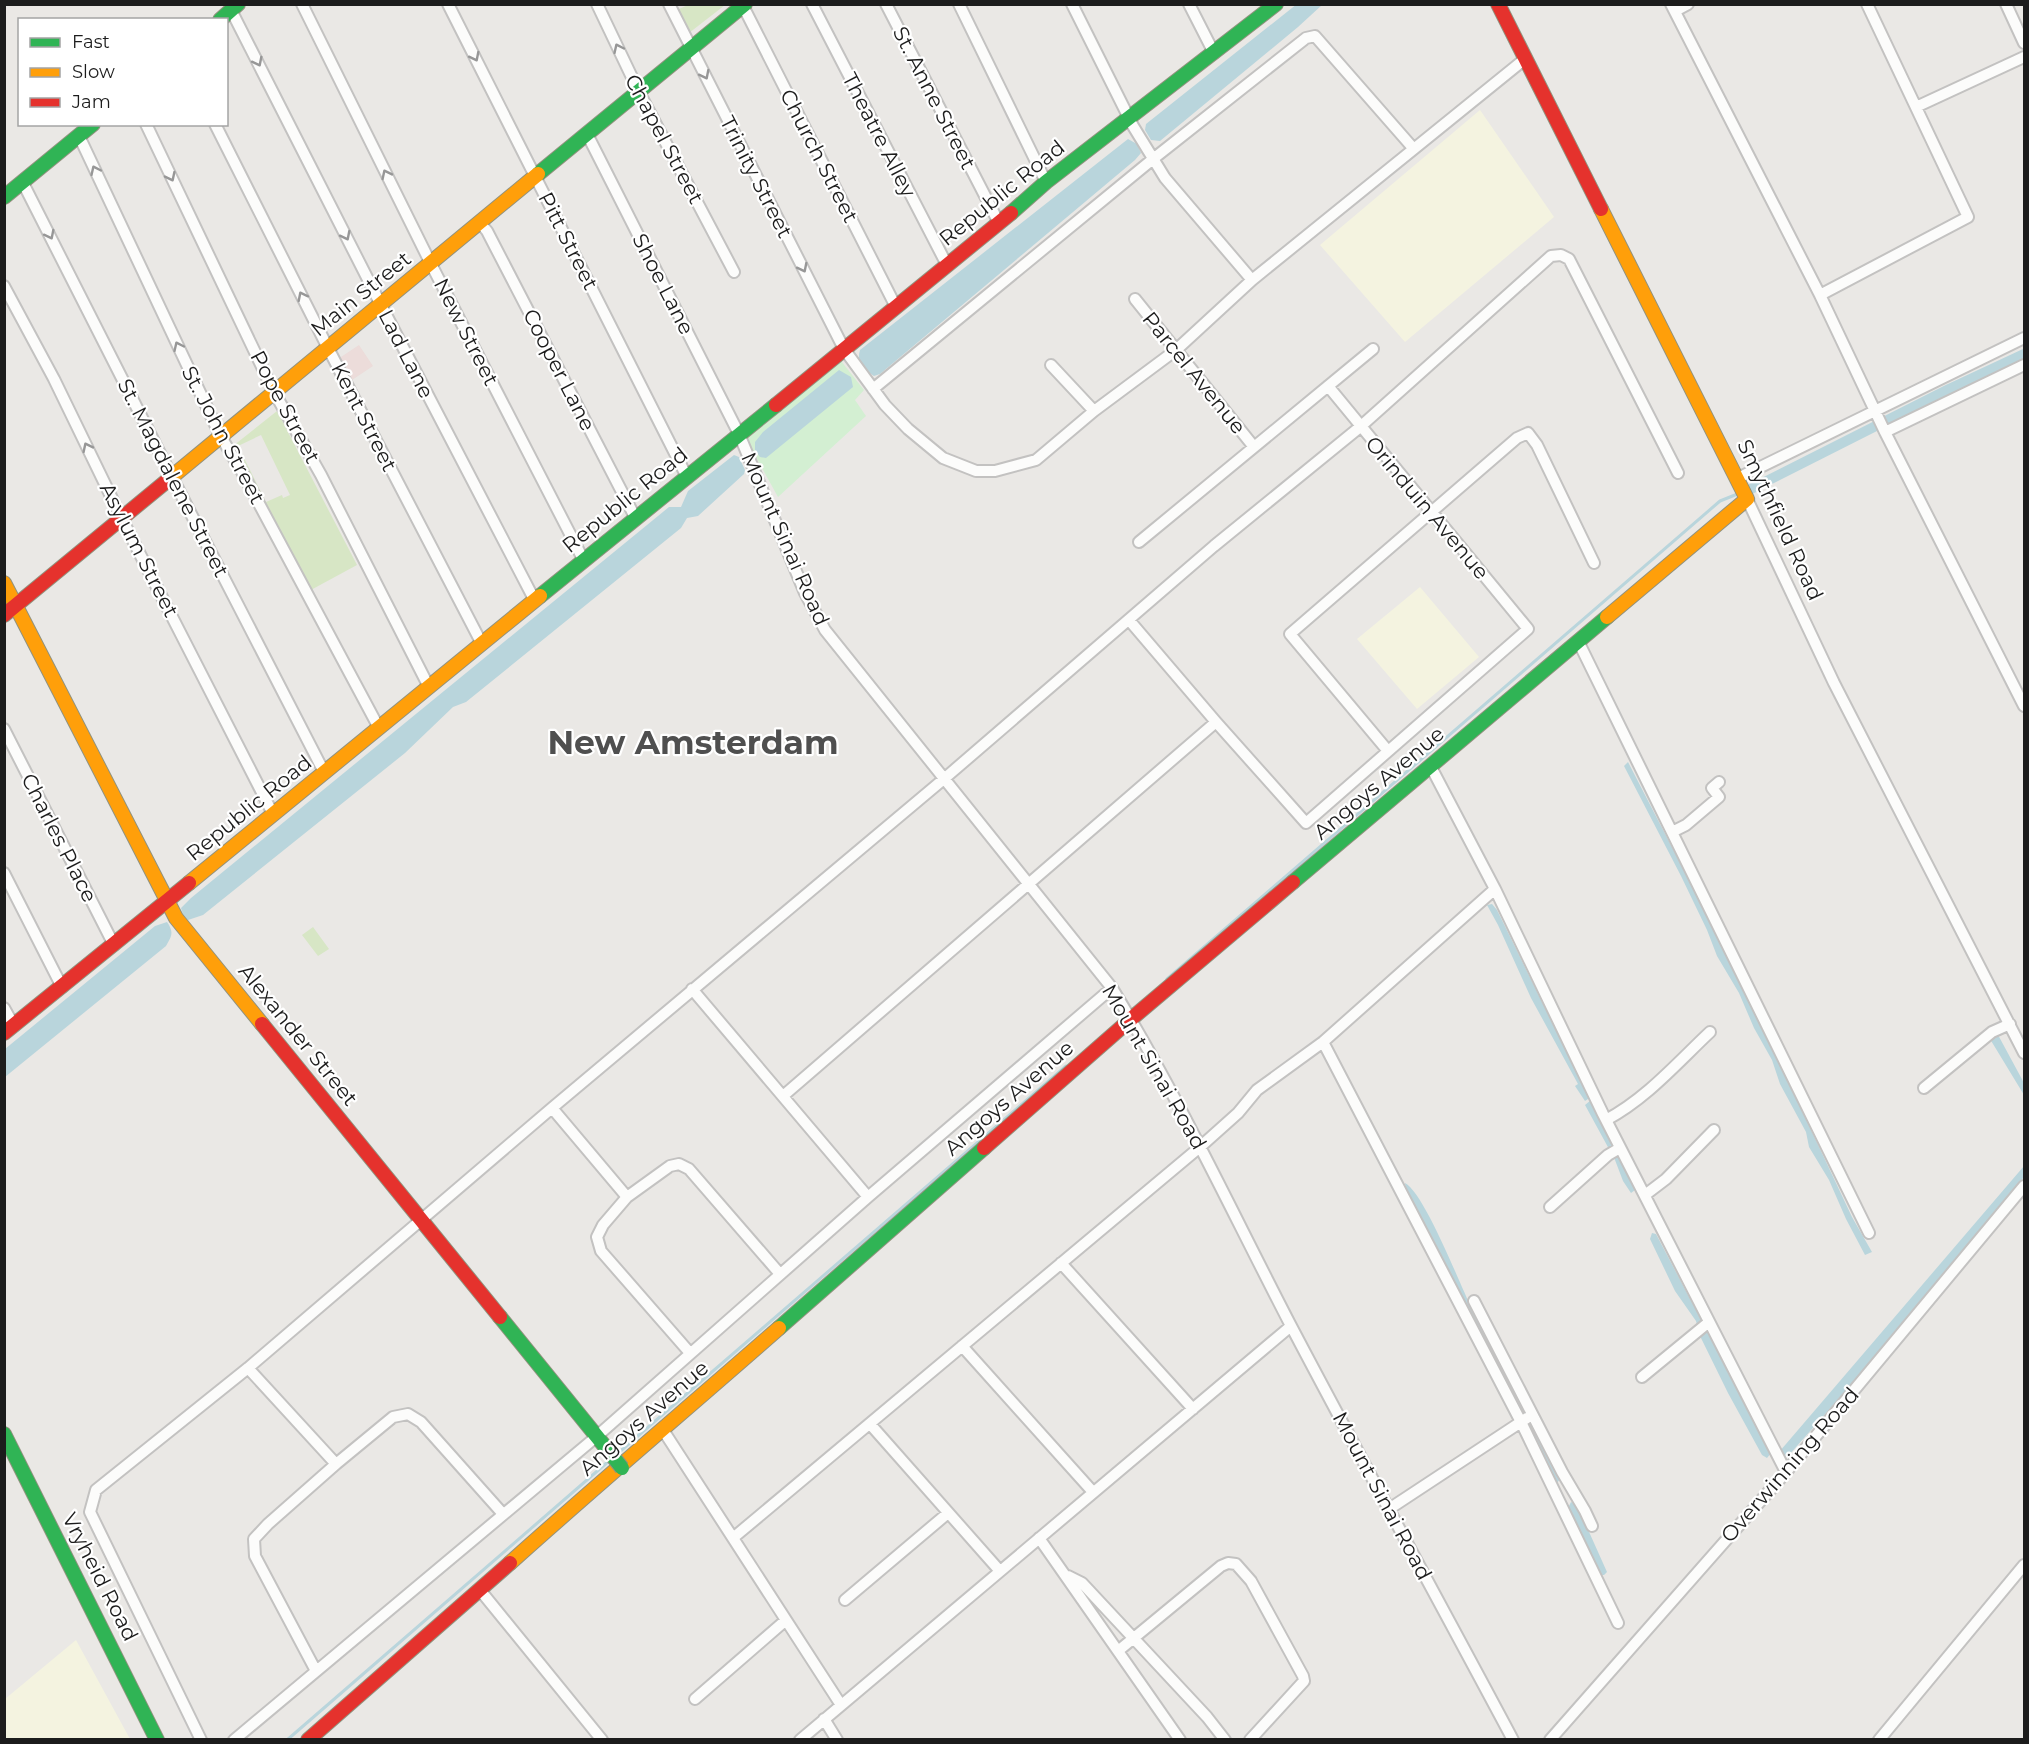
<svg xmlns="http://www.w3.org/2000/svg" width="2029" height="1744" font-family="Montserrat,sans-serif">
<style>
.commercial{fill:#ecdcda}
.education{fill:#f4f3e0}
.grass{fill:#d7e6c5;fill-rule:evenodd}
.park{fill:#d3efd2}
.water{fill:#b9d5dc}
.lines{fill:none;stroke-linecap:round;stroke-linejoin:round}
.stream{stroke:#b9d5dc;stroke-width:3}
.canal{stroke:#b9d5dc;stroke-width:10}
.street-casing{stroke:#c3c2c1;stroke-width:14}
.fast-casing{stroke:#91927e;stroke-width:16}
.slow-casing{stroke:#91927e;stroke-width:16}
.jam-casing{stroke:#91927e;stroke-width:16}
.street{stroke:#fcfcfb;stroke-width:10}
.fast{stroke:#30b455;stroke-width:14}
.slow{stroke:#ff9f0a;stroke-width:14}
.jam{stroke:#e5322d;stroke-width:14}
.fast-bridge-casing{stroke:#91927e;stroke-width:16;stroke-linecap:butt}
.fast-bridge{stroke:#30b455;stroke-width:14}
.oneway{stroke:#979797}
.labels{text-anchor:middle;stroke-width:4.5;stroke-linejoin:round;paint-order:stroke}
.street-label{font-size:21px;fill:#1c1c1c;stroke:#fff}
.town-label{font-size:33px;font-weight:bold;fill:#4f4f4f;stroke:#fff}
</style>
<rect width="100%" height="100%" fill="#eae8e5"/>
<!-- commercial -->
<path class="commercial" d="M359,345l14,21 -21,14 -14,-21z"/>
<!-- education -->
<path class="education" d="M1480,110l74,107 -149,125 -85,-97z
M1420,587l59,70 -62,52 -60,-70z
M76,1640l54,99h-125v-40z"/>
<!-- grass -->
<path class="grass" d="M675,5l4,4 9,-4h37l-36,28z
M277,411l80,154 -48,26 -76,-145zM261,435l29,60 -7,3 -1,-3 -16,7 -28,-56z
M313,927l16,22 -11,7 -16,-21z"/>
<!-- park -->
<path class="park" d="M841,361l23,29 -9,10 11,16 -88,81 -32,-58z"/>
<!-- water -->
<path class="water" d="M1297,4l25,1 -24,22 -138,114 -9,-1 -6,-10 1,-6z
M1128,139l9,5 4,9 -6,7 -255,214 -6,2c-10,-7 -18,-12 -14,-26z
M839,370l12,7 2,10 -87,71 -6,-1 -5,-7v-8l8,-10z
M734,455l5,2 6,13 -1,4 -46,42 -11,2 -6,10 -215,174 -13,5 -48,46 -202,162 -15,5 -5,-6 -2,-6 10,-10 478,-391h12l7,-16z
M1628,762l113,219 111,236 20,35 -7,3 -19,-36 -17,-39 -20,-33 -3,-15 -26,-48 -8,-24 -18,-32 -15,-35 -22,-37 -10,-26 -26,-54 -57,-110z
M1492,904l5,6 67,137 27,50 -6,4 -10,-15 3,-2 -47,-86 -33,-73 -11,-20z
M167,922c7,10 5,14 -1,24l-161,131v-28l150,-123z
M1997,1033l27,50v12l-34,-56z
M1591,1100l43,85 1,5 -4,3 -8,-12 -8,-21 -30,-55z
M2024,1166v11c-78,93 -154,188 -235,278l-4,2 -6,-5 7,-8z
M1405,1183c20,11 55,102 67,126 18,35 36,69 53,104l-1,2 -3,-1 -115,-223z
M1652,1233l4,1 115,219 -4,5 -5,-3 -34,-62 -28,-57 -4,-15 -21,-30 -25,-52z
M1531,1422l30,56 -5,6 -29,-58 1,-3z
M1571,1502l6,3 30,67 -3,3h-5l-31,-67z"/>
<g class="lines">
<!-- stream -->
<path class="stream" d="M1167,979l553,-478 20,-8
M617,1454l449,-388
M287,1740l323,-280"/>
<!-- canal -->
<path class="canal" d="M1751,489l198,-100 75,-35"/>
<!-- street casing -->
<g class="street-casing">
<path id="street" d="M302,4l129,260 153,297
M448,4l239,473
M597,4l42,88 95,180
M669,4l175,345 41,56 23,24 35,29 33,13h19l41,-11 58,-49 82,-61 76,-70 273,-221
M742,4l154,303
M812,4l135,261
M886,4l113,219
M959,4l87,178
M1072,4l61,122 32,52 87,102
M1189,4l25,49
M1671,4l149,291 65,137 139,274
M2006,4l18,39
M231,10l150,295 154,296
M1675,11l13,-7
M1916,107l108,-50
M146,124l128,268 47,83 108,212
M215,124l113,224 154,296
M587,134l152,300 66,159 20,37 287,358c66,108 120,224 178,336 73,139 149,277 223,416
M79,136l142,301 20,33 138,258
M23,183l149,294 152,295
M480,223l7,8 149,288
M4,286l50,93 68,140 151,295
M1820,295l148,-78 -101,-213
M1135,299l119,148
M1051,365l43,46
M873,389l280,-230 153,-121 9,-2 98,112
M1885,432l139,-67
M1738,478l286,-140
M1747,499l87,184 190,370
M1139,542l234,-193
M1129,620l87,102 90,101 222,-194 -200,-243
M1578,641l291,592
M4,729l110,216
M1388,751l-98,-117 227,-196 11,-5 9,12 57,118
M1431,767l64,122 108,225 183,358
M1672,832l14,-7 33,-28 -7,-9 7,-6
M4,873l58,114
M692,989l176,208
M4,1008l10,18
M1323,1042l198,380 97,201
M1924,1088l68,-56 18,-8
M783,1096l433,-374
M552,1108l75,89
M1606,1120c41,-22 71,-57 104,-88
M1645,1195l21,-16 48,-49
M1550,1207l58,-52 12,-7
M1061,1263l132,146
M1474,1301l88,171 23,39 7,15
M962,1346l131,146
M690,1353l-89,-102 -4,-14 6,-12 24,-28 43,-31 9,-2 10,5 91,105
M248,1368l88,96
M1642,1377l67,-55
M870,1424l129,146
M663,1430l178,275
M1389,1509l138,-91
M733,1538l467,-391 38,-34 19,-23 66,-48 172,-153
M1039,1538l141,202
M1068,1576l14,7 125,134 18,23
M480,1590l122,150
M845,1600l103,-87
M1118,1651l103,-85 7,-3 8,1 15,17 52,95 1,5 -54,59
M316,1671l-61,-115 -1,-17 14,-15 68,-60 57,-47 15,-3 13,8 82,92
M695,1699l91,-79
M824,1719l13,21
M201,1740l-111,-228 6,-22 152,-122 304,-260 393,-330 269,-232 146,-119 191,-171 10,-1 8,4 109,214
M234,1740l362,-303 272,-240 244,-209
M800,1740l491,-414
M1550,1740l236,-268 238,-286
M1879,1740l145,-175"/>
</g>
<!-- fast casing -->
<g class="fast-casing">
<path id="fast" d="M220,20l18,-16
M538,174l207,-170
M4,197l89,-73
M1011,213l35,-31 230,-178
M540,596l236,-191
M1293,882l314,-265
M500,1317l107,132
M779,1328l205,-180
M4,1434l153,306"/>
</g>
<!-- slow casing -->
<g class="slow-casing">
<path id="slow" d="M1601,209l146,290 -140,118
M168,480l370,-306
M4,583l172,335 86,106
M189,883l351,-287
M510,1563c89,-80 179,-156 269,-235"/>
</g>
<!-- jam casing -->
<g class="jam-casing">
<path id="jam" d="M1498,4l103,205
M776,405l235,-192
M4,615l164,-135
M262,1024l238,293
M4,1033l185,-150
M984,1148l147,-129 162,-137
M308,1740l202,-177"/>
</g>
<!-- street -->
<use href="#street" class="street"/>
<!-- fast -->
<use href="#fast" class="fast"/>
<!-- slow -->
<use href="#slow" class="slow"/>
<!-- jam -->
<use href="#jam" class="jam"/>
<!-- fast-bridge casing -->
<g class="fast-bridge-casing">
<path id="fast-bridge" d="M607,1449l15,19"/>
</g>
<!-- fast-bridge -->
<use href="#fast-bridge" class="fast-bridge"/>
</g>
<!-- one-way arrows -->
<defs><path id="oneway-chevron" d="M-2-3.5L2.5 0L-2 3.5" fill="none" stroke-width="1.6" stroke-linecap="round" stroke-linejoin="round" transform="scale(1.5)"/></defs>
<g class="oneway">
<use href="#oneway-chevron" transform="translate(618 48) rotate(-115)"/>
<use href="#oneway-chevron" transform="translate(475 57) rotate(63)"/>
<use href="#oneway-chevron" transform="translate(258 62) rotate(63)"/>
<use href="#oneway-chevron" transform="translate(705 75) rotate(63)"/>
<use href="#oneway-chevron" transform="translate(95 170) rotate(-115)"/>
<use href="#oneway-chevron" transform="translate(386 174) rotate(-116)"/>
<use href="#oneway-chevron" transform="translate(171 177) rotate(64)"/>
<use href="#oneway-chevron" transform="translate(50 235) rotate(63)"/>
<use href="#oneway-chevron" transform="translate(346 236) rotate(63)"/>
<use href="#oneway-chevron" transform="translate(803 268) rotate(63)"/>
<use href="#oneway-chevron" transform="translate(302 296) rotate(-117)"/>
<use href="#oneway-chevron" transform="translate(178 346) rotate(-115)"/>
<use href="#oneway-chevron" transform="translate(87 447) rotate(-116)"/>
</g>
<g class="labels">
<!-- street labels -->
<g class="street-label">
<text transform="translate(934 98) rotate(63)" y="7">St. Anne Street</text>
<text transform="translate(879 135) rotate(63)" y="7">Theatre Alley</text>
<text transform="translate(664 139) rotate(62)" y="7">Chapel Street</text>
<text transform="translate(819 156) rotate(63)" y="7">Church Street</text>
<text transform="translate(756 177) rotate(63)" y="7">Trinity Street</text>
<text transform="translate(1002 193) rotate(-39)" y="7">Republic Road</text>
<text transform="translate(568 241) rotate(63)" y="7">Pitt Street</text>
<text transform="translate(663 284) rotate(63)" y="7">Shoe Lane</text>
<text transform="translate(361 294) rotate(-39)" y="7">Main Street</text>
<text transform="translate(466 332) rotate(63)" y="7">New Street</text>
<text transform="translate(406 354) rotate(63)" y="7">Lad Lane</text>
<text transform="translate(559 370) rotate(63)" y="7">Cooper Lane</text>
<text transform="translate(1194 373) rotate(51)" y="7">Parcel Avenue</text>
<text transform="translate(285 407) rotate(62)" y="7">Pope Street</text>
<text transform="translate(364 417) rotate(63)" y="7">Kent Street</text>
<text transform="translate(223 435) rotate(62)" y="7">St. John Street</text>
<text transform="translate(173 478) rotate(63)" y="7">St. Magdalene Street</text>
<text transform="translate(625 500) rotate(-39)" y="7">Republic Road</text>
<text transform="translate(1427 508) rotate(50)" y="7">Orinduin Avenue</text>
<text transform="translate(1780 520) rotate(65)" y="7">Smythfield Road</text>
<text transform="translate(785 539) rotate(66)" y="7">Mount Sinai Road</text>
<text transform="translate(139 550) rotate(63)" y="7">Asylum Street</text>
<text transform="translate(1379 783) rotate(-40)" y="7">Angoys Avenue</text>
<text transform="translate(249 808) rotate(-39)" y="7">Republic Road</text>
<text transform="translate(59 838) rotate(63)" y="7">Charles Place</text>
<text transform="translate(298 1035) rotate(51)" y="7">Alexander Street</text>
<text transform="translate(1154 1067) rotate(60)" y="7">Mount Sinai Road</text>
<text transform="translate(1009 1098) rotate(-41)" y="7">Angoys Avenue</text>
<text transform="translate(644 1418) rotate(-41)" y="7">Angoys Avenue</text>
<text transform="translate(1790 1465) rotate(-49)" y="7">Overwinning Road</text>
<text transform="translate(1382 1496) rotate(62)" y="7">Mount Sinai Road</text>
<text transform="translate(100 1577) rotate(63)" y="7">Vryheid Road</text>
</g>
<!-- town labels -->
<g class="town-label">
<text x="693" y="754">New Amsterdam</text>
</g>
</g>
<!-- border -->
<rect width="2029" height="1744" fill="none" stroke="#1c1c1c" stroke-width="12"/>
<!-- legend -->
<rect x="18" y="18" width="210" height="108" fill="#ffffff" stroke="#a4a4a4" stroke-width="1.5"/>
<rect x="30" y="38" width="30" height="9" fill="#30b455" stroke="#a4a4a4" stroke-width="1.5"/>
<text x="72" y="48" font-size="18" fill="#1c1c1c">Fast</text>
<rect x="30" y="68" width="30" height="9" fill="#ff9f0a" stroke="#a4a4a4" stroke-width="1.5"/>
<text x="72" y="78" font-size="18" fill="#1c1c1c">Slow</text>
<rect x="30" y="98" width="30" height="9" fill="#e5322d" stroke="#a4a4a4" stroke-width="1.5"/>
<text x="72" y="108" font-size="18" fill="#1c1c1c">Jam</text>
</svg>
